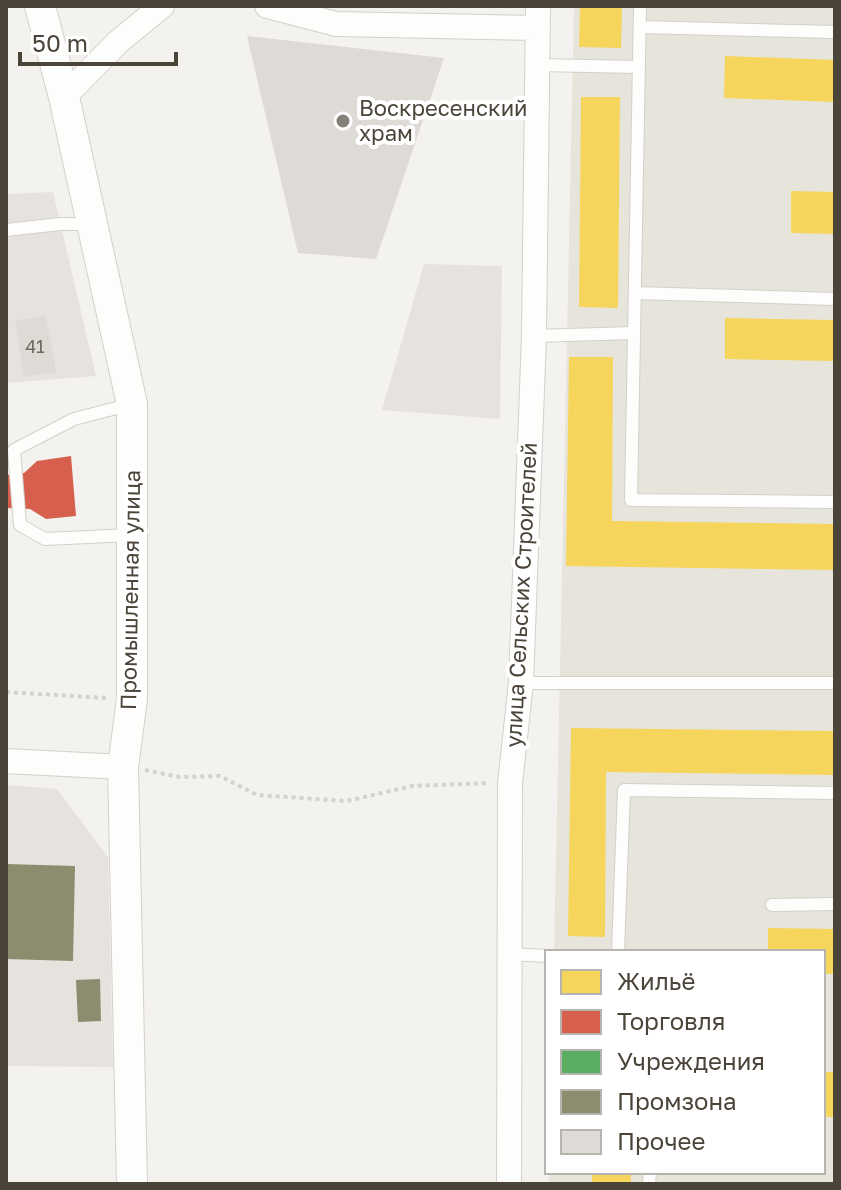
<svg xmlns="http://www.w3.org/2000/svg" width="841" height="1190" font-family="'Golos Text',sans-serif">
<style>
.residential{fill:#e7e4dc}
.industrial{fill:#e6e2de}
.parking{fill:#e6e3df}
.homes{fill:#f6d55c}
.shops{fill:#d6604d}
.public{fill:#5aae61}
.industry{fill:#8c8c6e}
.building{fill:#dedbd6}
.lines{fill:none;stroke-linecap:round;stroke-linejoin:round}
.service-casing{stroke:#d2d0cb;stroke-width:14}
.minor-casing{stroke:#d2d0cb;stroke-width:26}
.tertiary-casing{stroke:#d2d0cb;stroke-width:32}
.path{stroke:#d3d2cc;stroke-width:4;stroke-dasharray:4 4;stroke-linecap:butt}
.service{stroke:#fdfdfc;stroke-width:12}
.minor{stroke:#fdfdfc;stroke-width:24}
.tertiary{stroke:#fdfdfc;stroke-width:30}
.poi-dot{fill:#868178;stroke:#fff;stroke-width:3}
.labels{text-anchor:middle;stroke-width:8;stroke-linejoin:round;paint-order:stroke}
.number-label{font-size:18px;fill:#706a61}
.poi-label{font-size:22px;fill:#4b4439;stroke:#fff;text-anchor:start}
.street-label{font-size:22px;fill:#4b4439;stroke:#fff}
</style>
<rect width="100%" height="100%" fill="#f4f2ee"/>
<!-- residential -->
<path class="residential" d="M574,6h261v1178h-286v-12h274v-220h-269z"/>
<!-- industrial -->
<path class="industrial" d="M6,785l51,4 51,68 5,210 -107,-1z"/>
<!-- parking -->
<path class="parking" d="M53,192l43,184 -90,7v-189z
M424,264l78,2 -2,153 -118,-9z"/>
<!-- homes -->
<path class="homes" d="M580,6h42l-1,42 -42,-1z
M725,56l110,4v42l-111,-4z
M581,97h39l-2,211 -39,-1z
M791,191l44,1v42l-44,-1z
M725,318l110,2v41l-110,-2z
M569,357h44l-1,164 223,3v46l-269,-4z
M571,728l264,3v44l-229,-3 -1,165 -37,-1z
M768,928l67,1v45h-12v-22h-55z
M823,1072h12v45h-12z
M592,1172h39v12h-39z"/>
<!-- shops -->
<path class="shops" d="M71,456l5,60 -30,3 -16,-10 -24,-1v-33l18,-2 13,-12z"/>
<!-- public -->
<path class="public" d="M338,85l4,12 13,-5 17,41 -8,3 -1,12 -9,6 -11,-3 -4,-5 -7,3 -17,-41 8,-3 -5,-12z"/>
<!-- industry -->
<path class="industry" d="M6,864l69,2 -2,95 -67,-2z
M100,979l1,42 -23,1 -2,-42z"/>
<!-- building -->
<path class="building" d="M247,36l197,22 -68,201 -78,-6z
M46,316l10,56 -32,5 -9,-56z"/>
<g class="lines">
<!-- service casing -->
<g class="service-casing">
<path id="service" d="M640,6l-9,494 204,2
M640,27l195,5
M538,65l101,2
M6,230l54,-6h32
M635,293l200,6
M534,336l100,-3
M130,535l-85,4 -25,-14 -6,-75 60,-31 58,-15
M521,683h314
M772,905l63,-1
M618,952l6,-162 211,3
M508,954l39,2
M649,1184l1,-12"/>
</g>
<!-- minor casing -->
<g class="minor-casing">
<path id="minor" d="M267,6l69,18 202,4
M64,97l54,-55 44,-36
M6,761l117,6
M509,1184l1,-401 11,-100 13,-347 4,-330"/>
</g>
<!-- tertiary casing -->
<g class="tertiary-casing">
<path id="tertiary" d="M40,6l24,91 68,307v295l-9,68 9,417"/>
</g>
<!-- path -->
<path class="path" d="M6,692l101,6
M145,770l35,7 40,-1 37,19 90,6 65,-15 77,-3"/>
<!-- service -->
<use href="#service" class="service"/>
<!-- minor -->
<use href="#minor" class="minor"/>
<!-- tertiary -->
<use href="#tertiary" class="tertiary"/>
</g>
<!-- markers -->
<circle class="poi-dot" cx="343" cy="121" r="8"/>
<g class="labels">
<!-- number labels -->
<g class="number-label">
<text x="35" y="353">41</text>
</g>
<!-- poi labels -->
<g class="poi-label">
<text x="359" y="116">Воскресенский<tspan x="359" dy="25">храм</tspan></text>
</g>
<!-- street labels -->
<g class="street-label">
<text transform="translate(130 590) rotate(-89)" y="8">Промышленная улица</text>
<text transform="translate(521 595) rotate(-87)" y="8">улица Сельских Строителей</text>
</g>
</g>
<!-- border -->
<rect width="841" height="1190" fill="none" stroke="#4b4439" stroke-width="16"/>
<!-- legend -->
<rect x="545" y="950" width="280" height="224" fill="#ffffff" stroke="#b7b4b0" stroke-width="2"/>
<rect x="561" y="970" width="40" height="24" fill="#f6d55c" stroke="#b7b4b0" stroke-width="2"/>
<text x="617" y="990" font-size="24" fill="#4b4439">Жильё</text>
<rect x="561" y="1010" width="40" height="24" fill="#d6604d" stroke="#b7b4b0" stroke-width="2"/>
<text x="617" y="1030" font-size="24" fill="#4b4439">Торговля</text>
<rect x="561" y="1050" width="40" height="24" fill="#5aae61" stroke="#b7b4b0" stroke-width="2"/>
<text x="617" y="1070" font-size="24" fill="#4b4439">Учреждения</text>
<rect x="561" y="1090" width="40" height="24" fill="#8c8c6e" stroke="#b7b4b0" stroke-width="2"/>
<text x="617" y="1110" font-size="24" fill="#4b4439">Промзона</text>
<rect x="561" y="1130" width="40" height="24" fill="#dedbd6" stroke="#b7b4b0" stroke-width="2"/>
<text x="617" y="1150" font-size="24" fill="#4b4439">Прочее</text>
<!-- scale -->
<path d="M20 52v12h156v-12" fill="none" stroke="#4b4439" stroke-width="4"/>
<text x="32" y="52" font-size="24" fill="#4b4439" stroke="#ffffff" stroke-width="6" paint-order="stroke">50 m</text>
</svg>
